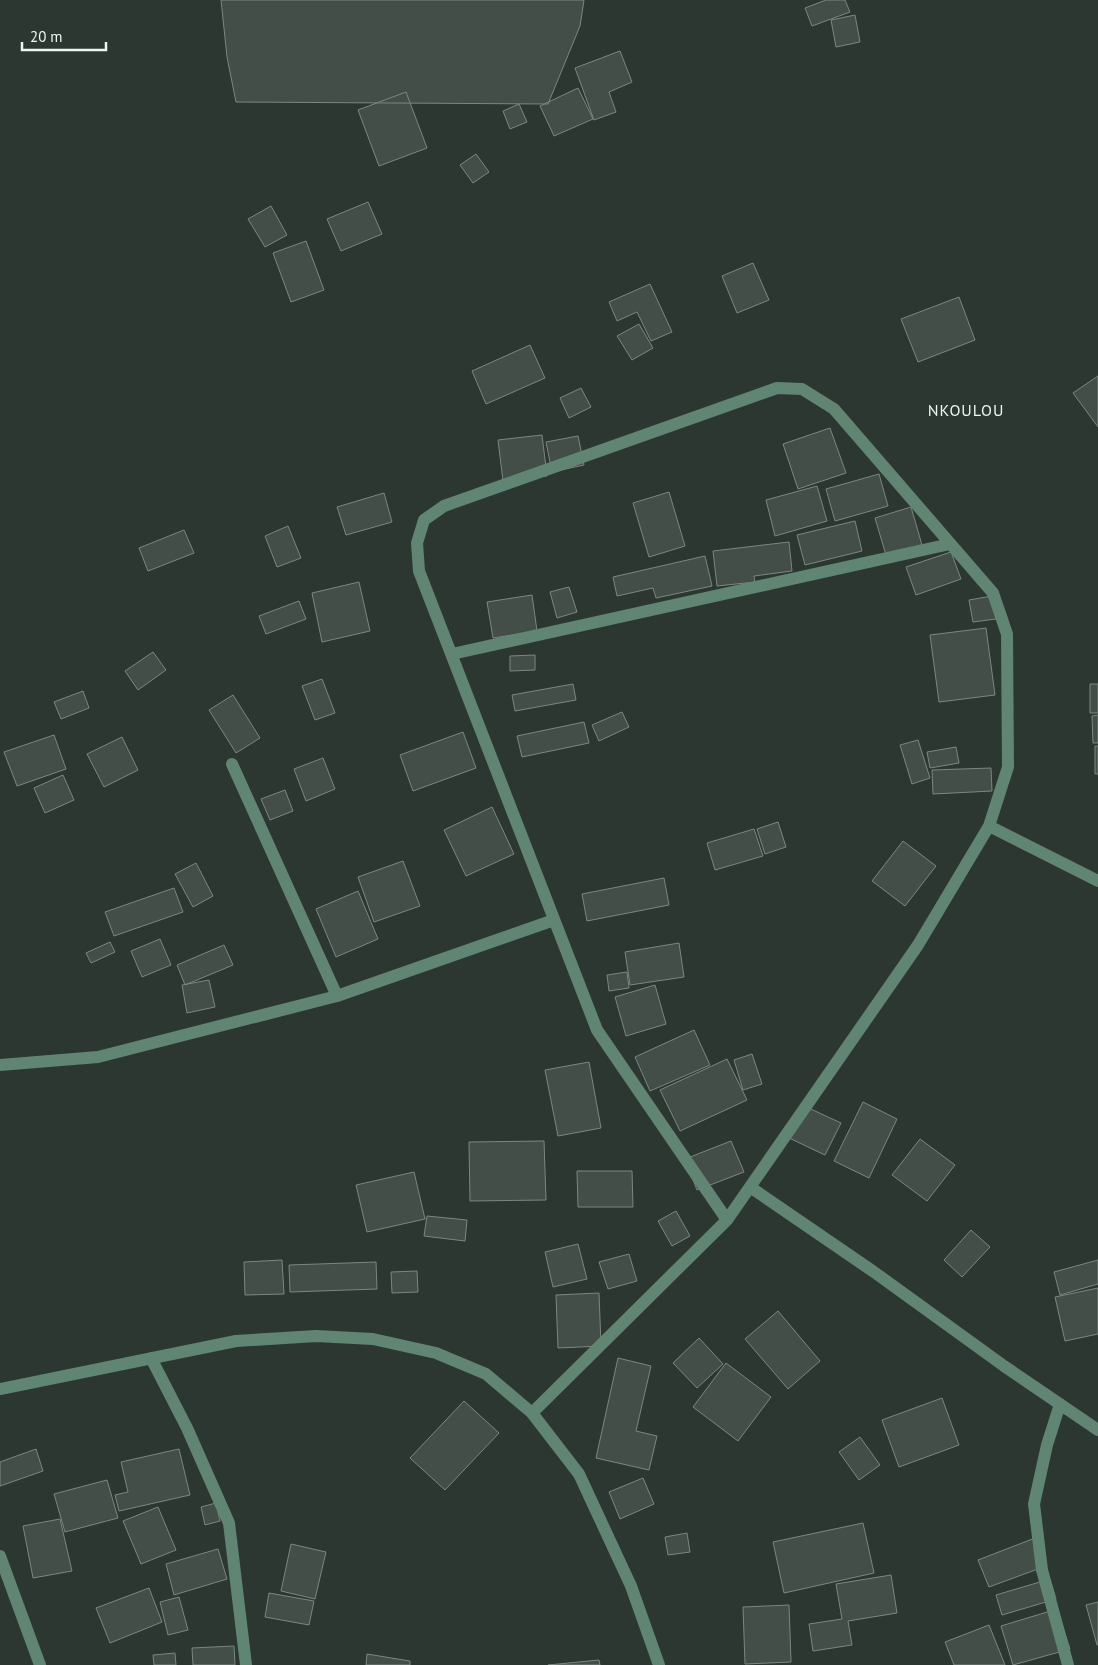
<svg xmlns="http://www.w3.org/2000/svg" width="1098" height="1665" font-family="'PT Sans',sans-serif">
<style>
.building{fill:#434e49;stroke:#7c8782}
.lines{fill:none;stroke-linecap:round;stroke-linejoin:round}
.minor{stroke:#608573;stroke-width:12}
.labels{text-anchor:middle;stroke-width:4;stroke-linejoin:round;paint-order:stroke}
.quarter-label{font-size:16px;letter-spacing:1px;fill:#eef5f2;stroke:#2d3732}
</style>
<rect width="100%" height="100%" fill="#2d3732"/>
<!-- building -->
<path class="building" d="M221,0h363l-4,26 -32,78 -312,-2 -9,-45z
M826,0h19l5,12 -38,14 -7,-18z
M855,15l5,27 -24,5 -5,-27z
M620,51l12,31 -23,10 7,20 -22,8 -19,-52z
M578,88l15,31 -39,17 -14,-30z
M406,92l21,56 -48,18 -21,-56z
M519,104l8,18 -17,7 -7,-18z
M476,154l13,18 -16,11 -13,-18z
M368,202l14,32 -41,17 -14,-32z
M271,206l16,29 -22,12 -17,-28z
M306,241l18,49 -33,12 -18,-49z
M753,263l16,37 -32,13 -15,-37z
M650,284l22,48 -21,9 -14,-29 -20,9 -8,-19z
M959,297l16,43 -57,22 -17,-43z
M639,324l14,24 -21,12 -15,-24z
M530,345l15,33 -59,26 -14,-33z
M1098,376v51l-25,-34z
M581,388l10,19 -22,11 -9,-20z
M830,428l16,45 -48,16 -15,-45z
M542,435l5,41 -44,5 -5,-41z
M578,436l6,29 -32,7 -6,-30z
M879,474l9,32 -53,15 -9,-32z
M817,486l10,35 -52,15 -9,-36z
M669,492l16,54 -36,11 -16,-54z
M384,493l8,29 -46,13 -9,-28z
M911,507l11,38 -36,10 -11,-37z
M855,521l7,30 -57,14 -8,-30z
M288,526l13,32 -24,9 -12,-31z
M184,530l10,23 -46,18 -9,-23z
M789,542l3,29 -38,5 1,6 -38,4 -4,-35z
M951,552l10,27 -45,16 -10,-28z
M705,556l7,30 -56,12 -3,-10 -36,8 -4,-19z
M359,582l11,49 -48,11 -10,-49z
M569,587l8,25 -20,6 -7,-26z
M532,595l5,36 -44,7 -6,-36z
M992,596l4,23 -23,3 -4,-22z
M299,601l7,18 -40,15 -7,-18z
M986,628l9,67 -56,7 -9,-67z
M153,652l13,18 -28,20 -13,-19z
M535,655v15l-25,1v-15z
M322,679l13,34 -20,7 -13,-34z
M573,684l3,16 -61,11 -3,-16z
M1090,684h8v29h-8z
M83,691l6,17 -28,11 -7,-17z
M233,695l27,43 -24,15 -27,-43z
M622,712l7,15 -30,14 -7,-16z
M1098,715v28h-5l-1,-27z
M584,722l5,21 -67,14 -5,-21z
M463,732l13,36 -63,23 -13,-36z
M54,735l12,34 -49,17 -13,-34z
M122,737l16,33 -34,17 -17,-33z
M918,740l12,38 -18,6 -12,-39z
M1095,746h3v28h-3z
M956,747l3,16 -29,5 -3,-16z
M323,758l12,31 -29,12 -12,-32z
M991,768l1,23 -59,3 -1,-24z
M63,775l11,25 -29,13 -11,-25z
M285,790l8,21 -23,9 -9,-21z
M492,807l22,47 -48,22 -22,-46z
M778,822l8,25 -21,7 -8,-25z
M754,829l9,27 -48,14 -8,-27z
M903,841l33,25 -31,40 -33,-25z
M403,861l17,45 -46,16 -16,-45z
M196,863l17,33 -20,11 -18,-33z
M664,878l5,27 -82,16 -5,-27z
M174,888l9,24 -69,24 -9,-24z
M358,891l20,48 -42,18 -20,-48z
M160,939l11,26 -29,12 -11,-26z
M110,942l5,10 -24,11 -5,-10z
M679,943l5,34 -54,8 -5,-33z
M224,945l9,20 -48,20 -8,-20z
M627,972l2,16 -20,3 -2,-16z
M209,980l6,27 -28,6 -5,-28z
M655,985l11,39 -40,12 -11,-39z
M694,1030l16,35 -60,26 -15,-34z
M752,1054l10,30 -19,6 -9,-30z
M727,1059l20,41 -67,31 -20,-41z
M589,1062l12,66 -43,8 -13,-66z
M863,1102l34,17 -28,59 -35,-17z
M802,1105l39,18 -16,32 -38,-18z
M920,1139l35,26 -28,36 -35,-26z
M544,1141l2,59 -76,1 -1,-59z
M731,1141l13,31 -47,18 -12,-31z
M577,1171h55l1,36h-55z
M414,1172l11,47 -58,13 -11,-47z
M676,1211l14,25 -18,10 -14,-25z
M427,1216l40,4 -2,21 -41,-5z
M971,1230l19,17 -28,30 -18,-17z
M578,1244l9,35 -34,8 -8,-35z
M629,1254l8,27 -29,8 -9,-27z
M282,1260l2,34 -39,1 -1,-33z
M1098,1260v24l-38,11 -6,-23z
M376,1262l1,27 -87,3 -1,-27z
M417,1271l1,21 -26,1 -1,-21z
M1098,1288v46l-33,7 -10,-44z
M599,1293l2,53 -43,2 -2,-53z
M778,1311l42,50 -32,28 -43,-50z
M699,1338l24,26 -26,24 -24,-25z
M618,1358l33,8 -15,65 21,5 -8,34 -53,-12z
M726,1363l45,34 -33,44 -45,-34z
M942,1398l17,47 -60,22 -17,-47z
M464,1401l35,32 -54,57 -35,-32z
M860,1437l20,28 -21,15 -20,-28z
M36,1449l7,22 -43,15v-24z
M179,1449l11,46 -71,16 -4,-16 13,-3 -7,-30z
M643,1478l11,26 -34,15 -11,-27z
M107,1480l11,38 -53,14 -11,-38z
M216,1503l4,18 -15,4 -4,-18z
M158,1507l18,43 -35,14 -18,-43z
M60,1519l12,52 -39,7 -10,-52z
M863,1523l11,50 -90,20 -11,-51z
M687,1533l3,19 -22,3 -3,-18z
M1035,1538l11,28 -57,21 -11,-27z
M291,1544l35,8 -11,47 -34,-8z
M218,1549l9,30 -53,16 -8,-31z
M891,1575l6,38 -49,8 4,24 -39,6 -4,-27 33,-5 -6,-35z
M1050,1579l6,20 -54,16 -6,-20z
M149,1588l13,34 -52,21 -14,-35z
M269,1593l45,8 -5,24 -44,-8z
M179,1597l9,33 -20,5 -8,-33z
M1098,1602v43h-1l-11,-40z
M789,1605l2,57 -46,2 -2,-57z
M1057,1609l13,40 -57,16 -12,-39z
M989,1625l16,40h-51l-9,-23z
M234,1646l1,19h-42l-1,-17z
M175,1653l1,12h-22l-1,-10z
M367,1654l43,7v4h-44z
M599,1660l1,5h-52z"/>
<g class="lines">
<!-- minor -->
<path class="minor" d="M452,654l498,-110
M232,764l105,232
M989,826l109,55
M0,1065l98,-8 239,-61 217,-76
M750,1187l124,85 130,94 94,64
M151,1358l36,70 42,95 17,142
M0,1389l236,-48 80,-5 57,3 63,14 50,21 46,39 47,61 52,112 28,79
M1060,1404l-13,41 -13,59 8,66 26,95
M532,1413l195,-193 191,-275 71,-119 19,-59 -1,-133 -14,-41 -159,-184 -32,-20 -25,-1 -333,118 -20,14 -7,23 2,28 178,459 130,190
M0,1556l40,109"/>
</g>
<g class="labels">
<!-- quarter labels -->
<g class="quarter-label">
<text x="966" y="416">NKOULOU</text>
</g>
</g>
<!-- scale -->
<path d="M22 42v8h84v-8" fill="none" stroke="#eef5f2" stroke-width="2.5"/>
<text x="30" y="42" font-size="15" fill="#eef5f2" stroke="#2d3732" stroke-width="4" paint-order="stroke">20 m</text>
</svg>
